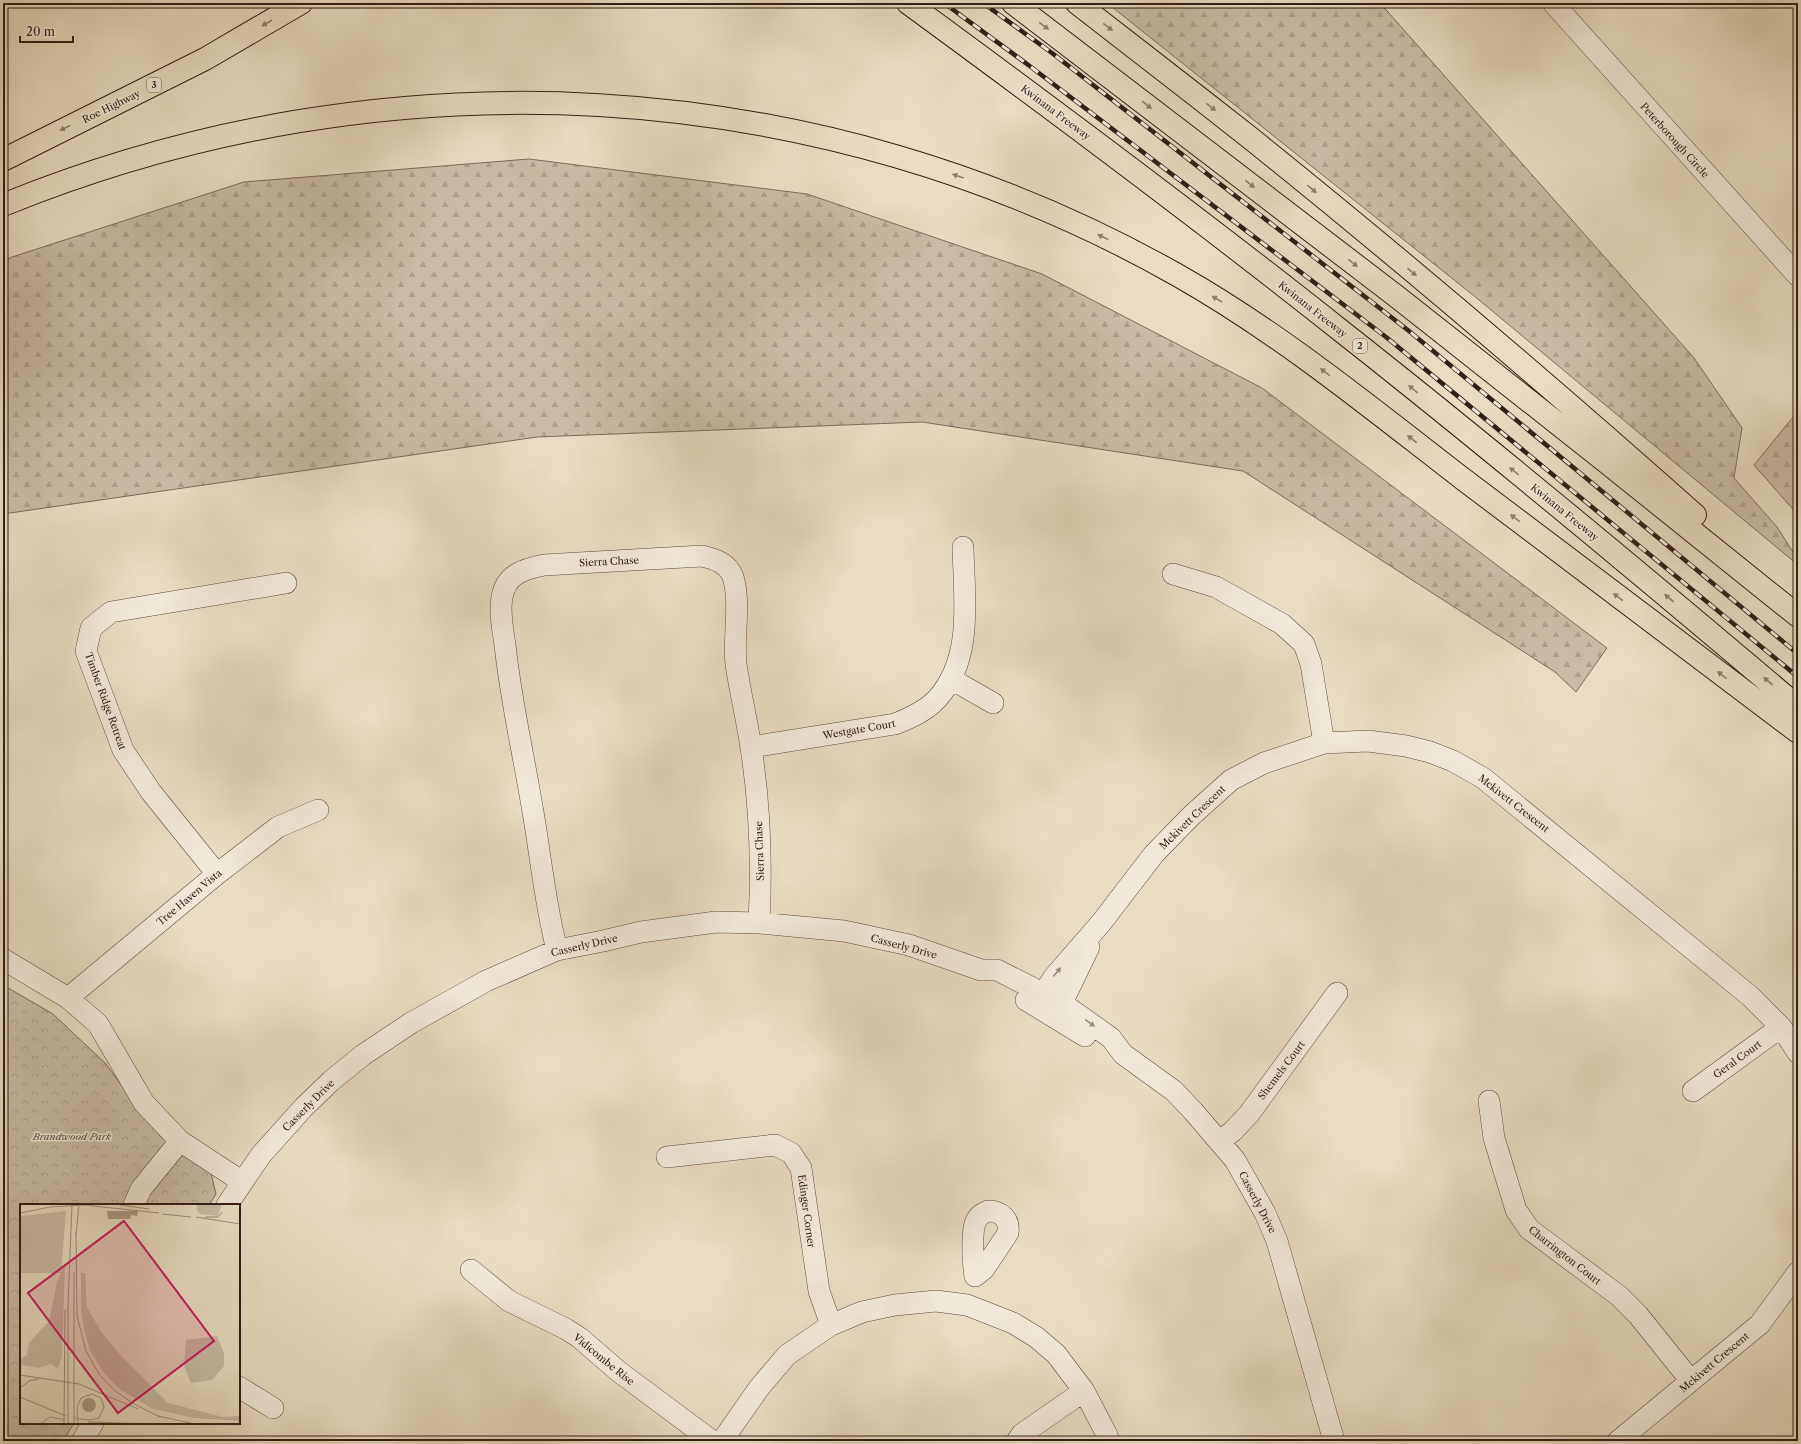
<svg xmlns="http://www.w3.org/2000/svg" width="1801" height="1444" font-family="'Libre Caslon Text',serif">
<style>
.forest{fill:url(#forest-firs);stroke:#7e6c5c}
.park{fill:url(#park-crowns);stroke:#7e6c5c}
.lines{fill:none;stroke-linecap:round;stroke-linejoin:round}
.minor-casing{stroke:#604d40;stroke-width:22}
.highway-casing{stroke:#331d15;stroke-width:24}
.minor{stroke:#f0e9d7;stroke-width:21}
.highway{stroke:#e8ddc1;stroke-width:22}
.rail-casing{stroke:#331d15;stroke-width:4.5}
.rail{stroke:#f0e9d7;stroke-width:3;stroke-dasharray:9;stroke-linecap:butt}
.oneway{fill:#8e7d6b}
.oneway2{fill:#9b8d80}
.labels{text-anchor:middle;stroke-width:3;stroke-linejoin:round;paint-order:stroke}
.shield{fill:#f0e9d7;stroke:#6c5a4f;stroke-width:1}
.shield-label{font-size:9px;font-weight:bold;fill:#331d15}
.street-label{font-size:10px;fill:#331d15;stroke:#f0e9d7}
.park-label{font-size:10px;font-style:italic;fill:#604d40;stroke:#f0e9d7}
.inset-road{fill:none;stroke:#a0907c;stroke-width:1}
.view{fill:#c2185b;fill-opacity:0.15;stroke:#c2185b;stroke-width:2}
.inset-edge{fill:none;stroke:#331d15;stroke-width:2}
</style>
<defs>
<pattern id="forest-firs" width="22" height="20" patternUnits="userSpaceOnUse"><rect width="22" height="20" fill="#c9bca4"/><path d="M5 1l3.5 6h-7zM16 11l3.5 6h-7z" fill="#ada18c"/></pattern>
<pattern id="park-crowns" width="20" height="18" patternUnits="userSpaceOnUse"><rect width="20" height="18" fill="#c9bca4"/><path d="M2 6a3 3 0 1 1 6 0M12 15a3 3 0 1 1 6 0" fill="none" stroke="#ada18c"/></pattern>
</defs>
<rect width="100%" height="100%" fill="#e8ddc1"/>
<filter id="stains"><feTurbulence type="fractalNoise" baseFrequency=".005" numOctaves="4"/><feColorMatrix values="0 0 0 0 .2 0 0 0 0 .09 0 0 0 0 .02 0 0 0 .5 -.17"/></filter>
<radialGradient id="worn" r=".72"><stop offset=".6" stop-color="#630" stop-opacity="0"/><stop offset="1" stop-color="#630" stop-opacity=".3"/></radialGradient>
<!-- forest -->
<path class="forest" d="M1107,3h273l314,355 48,70 -8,50 43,49 21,33v5l-325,-270z
M529,159l278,35 235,80 220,114 345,260 -31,44 -21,-20 -312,-201 -321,-49 -385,15 -534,77v-252l9,-5 232,-75z
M1798,411v104l-44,-50z"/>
<!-- park -->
<path class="park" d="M3,985l50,29 52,49 55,73 51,37 5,21 -7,11h-188v218h53l-11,18h-60z"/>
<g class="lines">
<!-- minor casing -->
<g class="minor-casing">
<path id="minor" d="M1553,3l245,273
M1173,574l43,13 66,37 22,20 7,20 13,79
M951,679l42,24
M751,747l144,-23c15,-6 31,-13 42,-25 37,-41 27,-101 26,-152
M217,874l-66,-82 -28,-42 -37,-99 5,-23 20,-16 175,-29
M557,950c-12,-46 -16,-92 -24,-138 -9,-55 -22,-110 -28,-167 -2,-15 -6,-32 -3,-48 4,-23 22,-28 42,-32l158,-9c13,3 26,7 31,21 8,26 0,60 3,87 4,28 11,56 15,84 9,57 11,116 8,175
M3,959l65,39 30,26 46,79 36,38 61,40
M68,998l149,-124 61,-47 40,-17
M1026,1000l59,36
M1036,1005l18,-28 47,-54 53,-69 37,-38 40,-36 33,-17 60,-20 44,-2 38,5 24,6 23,9 30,17 267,218 31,31 17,26
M1054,1015l8,-12 27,-56
M1693,1091l88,-64
M1489,1101l5,37 22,72 13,19 90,67 19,19 53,66
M1220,1141l13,-10 16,-17 88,-121
M667,1157l108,-12 16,8 10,15 18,123 12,34
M134,1205l7,-16 39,-48
M227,1205l34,-50 43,-48 27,-26 32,-26 48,-32 75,-42 71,-31 46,-9 38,-9 75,-10 43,1 85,8 65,14 72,25h16l65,33 49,35 12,16 51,37 19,20 42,49 30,53 12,28 57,200
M988,1211c14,0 22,9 20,22l-24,36 -9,7c-2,-11 -4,-46 1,-55 2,-5 7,-8 12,-10z
M471,1270l38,31 57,28 14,9 38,33 94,70
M239,1387l34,21
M82,1441l11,-18
M722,1441l37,-53 28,-33 44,-30 31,-13 33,-7 41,-4 31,4 46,18 23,14 20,17 28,37 22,42 3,8
M1017,1441l5,-7 62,-43
M1618,1441l142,-117 38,-52"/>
</g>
<!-- highway casing -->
<g class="highway-casing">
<path id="highway" d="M908,3c146,107 291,215 432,327 155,122 307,249 458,377
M1013,3l383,293 209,165 193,155
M1077,3c58,45 115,89 172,134 152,122 301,249 446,378
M3,160l202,-101 96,-56
M3,205c383,-156 815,-134 1176,71 102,58 192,132 284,203 111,85 223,169 335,253"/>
</g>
<!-- minor -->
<use href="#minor" class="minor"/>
<!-- highway -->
<use href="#highway" class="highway"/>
<!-- rail casing -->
<g class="rail-casing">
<path id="rail" d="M944,3l83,61 359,273 412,340
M983,3l69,50 357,278 389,323"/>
</g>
<!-- rail -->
<use href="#rail" class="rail"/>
</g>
<!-- one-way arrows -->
<defs><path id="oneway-solid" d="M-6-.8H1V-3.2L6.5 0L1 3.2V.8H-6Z"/></defs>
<g class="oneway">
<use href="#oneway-solid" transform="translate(267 23) rotate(150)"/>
<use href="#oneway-solid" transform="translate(1044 26) rotate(36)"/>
<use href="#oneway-solid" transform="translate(1108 27) rotate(38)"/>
<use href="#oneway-solid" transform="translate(1147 105) rotate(38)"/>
<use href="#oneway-solid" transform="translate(1211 107) rotate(38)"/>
<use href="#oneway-solid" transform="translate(65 128) rotate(154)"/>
<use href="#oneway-solid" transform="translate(958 176) rotate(-161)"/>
<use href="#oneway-solid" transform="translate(1250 184) rotate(38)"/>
<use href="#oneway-solid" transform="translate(1312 189) rotate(40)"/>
<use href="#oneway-solid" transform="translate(1103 237) rotate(-154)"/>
<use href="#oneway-solid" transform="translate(1353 263) rotate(38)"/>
<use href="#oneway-solid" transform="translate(1412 272) rotate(40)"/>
<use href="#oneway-solid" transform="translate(1217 299) rotate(-149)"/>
<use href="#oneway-solid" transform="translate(1325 372) rotate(-142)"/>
<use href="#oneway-solid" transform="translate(1413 389) rotate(-141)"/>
<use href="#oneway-solid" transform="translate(1412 439) rotate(-142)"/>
<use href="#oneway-solid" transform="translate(1514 471) rotate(-141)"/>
<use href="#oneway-solid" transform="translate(1515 518) rotate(-142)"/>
<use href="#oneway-solid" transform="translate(1618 597) rotate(-143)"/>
<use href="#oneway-solid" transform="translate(1669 598) rotate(-140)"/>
<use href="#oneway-solid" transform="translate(1722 675) rotate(-143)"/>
<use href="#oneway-solid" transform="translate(1768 681) rotate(-140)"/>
</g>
<g class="oneway2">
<use href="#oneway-solid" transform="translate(1057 972) rotate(-49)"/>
<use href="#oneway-solid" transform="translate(1090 1023) rotate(36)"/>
</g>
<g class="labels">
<!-- shield labels -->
<g class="shield">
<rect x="147" y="78" width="14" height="14" rx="3"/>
<rect x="1353" y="339" width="14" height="14" rx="3"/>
</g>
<g class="shield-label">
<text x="154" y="88">3</text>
<text x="1360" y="349">2</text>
</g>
<!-- street labels -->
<g class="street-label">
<text transform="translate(111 106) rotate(-26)" y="4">Roe Highway</text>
<text transform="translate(1056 112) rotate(37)" y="4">Kwinana Freeway</text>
<text transform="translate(1675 140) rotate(48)" y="4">Peterborough Circle</text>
<text transform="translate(1313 309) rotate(38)" y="4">Kwinana Freeway</text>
<text transform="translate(1565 512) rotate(39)" y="4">Kwinana Freeway</text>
<text transform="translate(609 561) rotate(-3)" y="4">Sierra Chase</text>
<text transform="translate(106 701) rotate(70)" y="4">Timber Ridge Retreat</text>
<text transform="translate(859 729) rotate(-10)" y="4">Westgate Court</text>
<text transform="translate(1514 803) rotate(38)" y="4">Mckivett Crescent</text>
<text transform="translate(1192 817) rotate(-44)" y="4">Mckivett Crescent</text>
<text transform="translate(759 851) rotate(-92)" y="4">Sierra Chase</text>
<text transform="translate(189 897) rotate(-40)" y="4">Tree Haven Vista</text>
<text transform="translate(584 945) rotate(-13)" y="4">Casserly Drive</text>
<text transform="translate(904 946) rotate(15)" y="4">Casserly Drive</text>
<text transform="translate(1737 1059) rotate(-36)" y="4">Geral Court</text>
<text transform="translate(1281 1070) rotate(-53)" y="4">Shemels Court</text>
<text transform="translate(308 1105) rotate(-45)" y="4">Casserly Drive</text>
<text transform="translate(1258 1202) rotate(62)" y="4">Casserly Drive</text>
<text transform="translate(807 1211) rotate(82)" y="4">Edinger Corner</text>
<text transform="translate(1565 1255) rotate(38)" y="4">Charrington Court</text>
<text transform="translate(604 1359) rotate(39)" y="4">Vidicombe Rise</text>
<text transform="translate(1714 1362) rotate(-40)" y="4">Mckivett Crescent</text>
</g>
<!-- park labels -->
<g class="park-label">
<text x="72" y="1140">Brandwood Park</text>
</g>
</g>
<!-- overview -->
<g transform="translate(20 1204)">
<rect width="220" height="220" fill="#e8ddc1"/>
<path d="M177,0h25l-4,12 -18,-2 -3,-4zM46,7l-5,62h-41v-57zM45,60l-3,92 -3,10 -2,2 -6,-4 -12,4 -19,-3v-6l7,-4 2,-12 20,-22 8,-39zM61,69h4l2,34 13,23 20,25 48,48 55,14 17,-1v5l-47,-3 -42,-10 -33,-20 -16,-18 -12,-20 -6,-20 -3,-21z" fill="#c9bca4"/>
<path d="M197,132l7,17v13l-12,14 -21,3 -7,-17 2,-26z" fill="#c9bca4"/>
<path d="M87,7h31l-1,5 -6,-1 -1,4h-22zM62 201a7 7 0 1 1 14 0a7 7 0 1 1-14 0Z" fill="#aa9c87"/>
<path class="inset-road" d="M100,1l29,4M0,9l30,-6 34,-2 75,8M142,10l29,3M176,13l44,7M185,13h13l4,-5M56,29l1,83 9,35 13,23 15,16 20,14 26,13M56,31l3,-31M0,171l59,9 59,25M0,184l9,-7 10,-2M0,193l46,19M138,212l37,8M53,213l5,2h2l10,1 9,-2 5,-11 -3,-9 -9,-4 -11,4 -3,7 -1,3 1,16M68,218l66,2M20,220l10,-7 15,3M44,220l1,-114M48,220v-119l4,-101M54,220v-152"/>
<path class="view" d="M104,17l90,120 -96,72 -90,-120z"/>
<rect width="220" height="220" class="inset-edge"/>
</g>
<!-- margin -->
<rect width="1801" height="1444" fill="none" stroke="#e8ddc1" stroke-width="16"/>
<rect x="4" y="4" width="1793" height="1436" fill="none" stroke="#331d15" stroke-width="2"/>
<rect x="8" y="8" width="1785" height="1428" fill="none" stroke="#331d15"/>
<!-- scale -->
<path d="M20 36v6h53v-6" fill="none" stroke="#331d15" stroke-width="2"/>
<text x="26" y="36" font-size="12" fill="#331d15" stroke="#f0e9d7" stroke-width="3" paint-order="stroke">20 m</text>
<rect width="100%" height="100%" filter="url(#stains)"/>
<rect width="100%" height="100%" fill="url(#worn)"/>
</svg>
